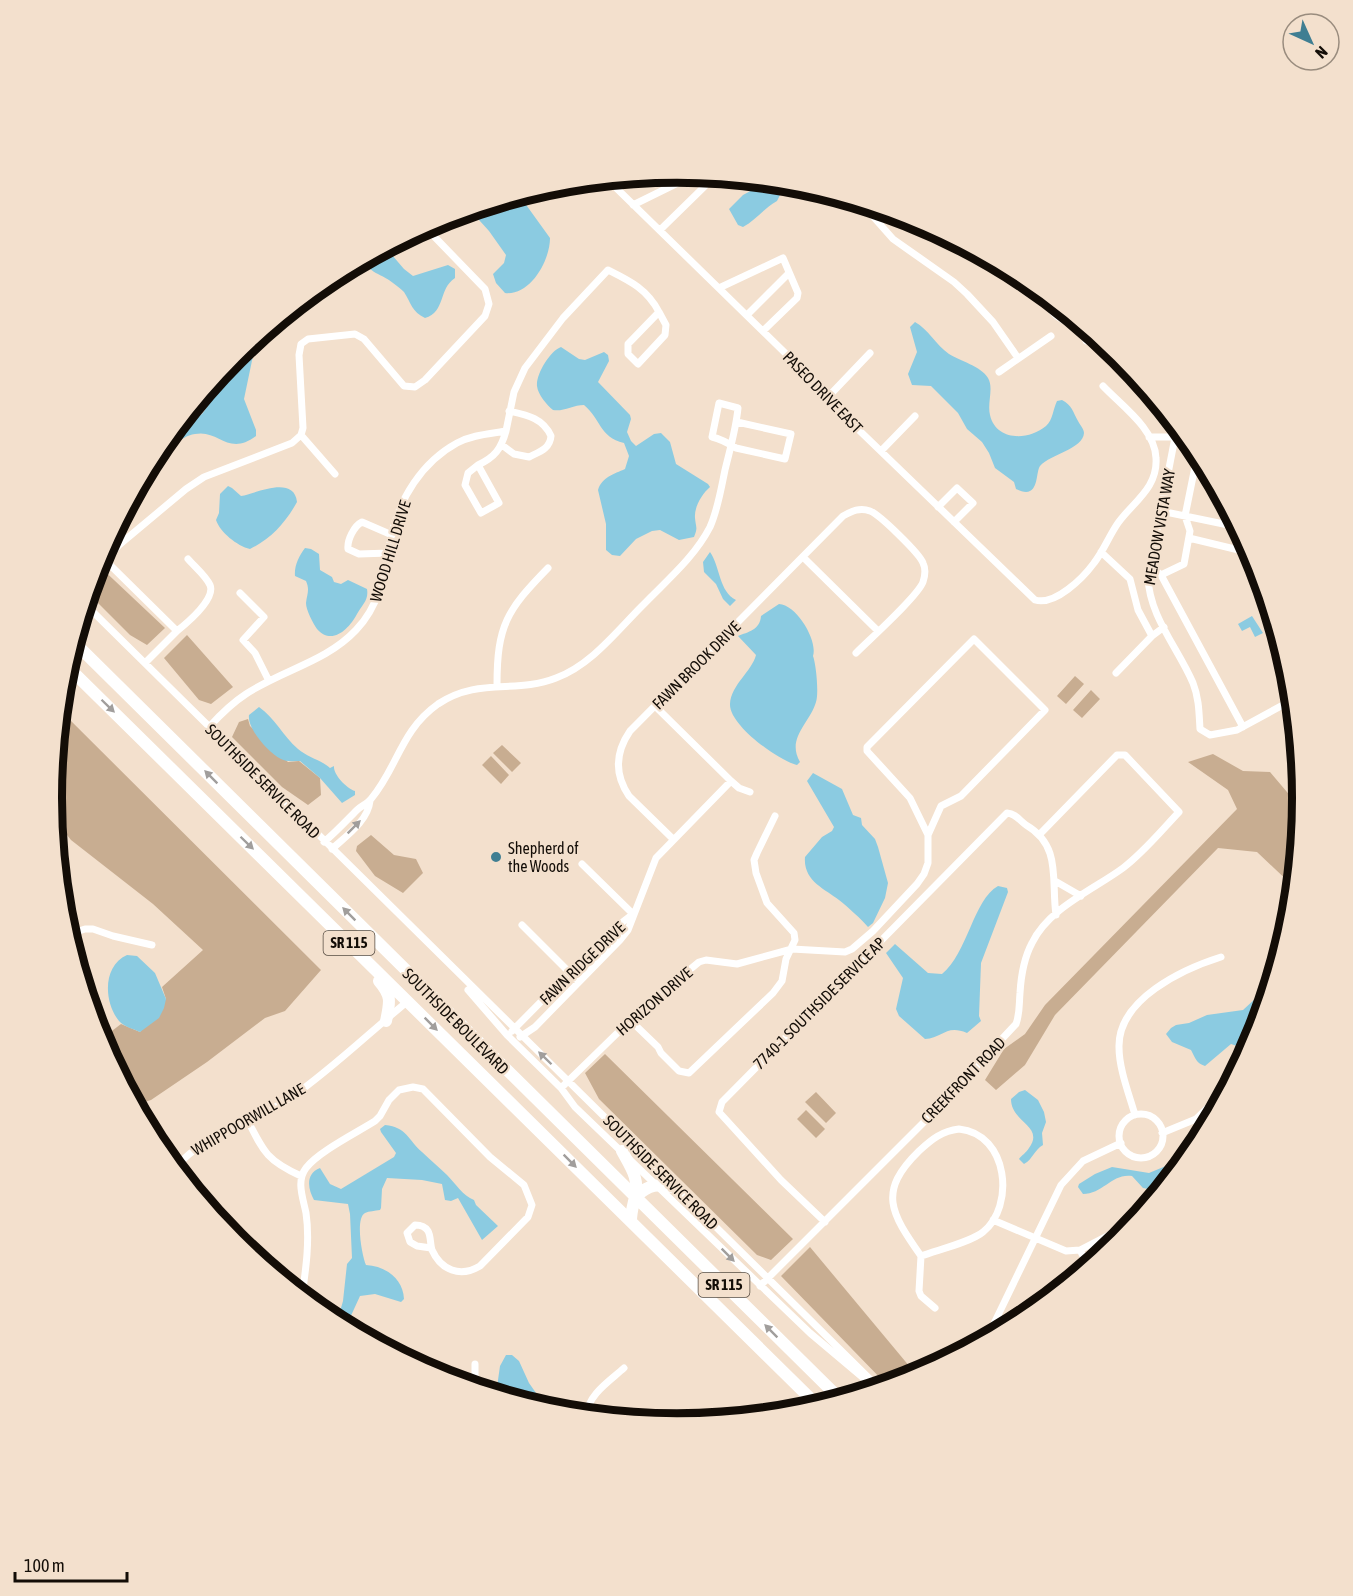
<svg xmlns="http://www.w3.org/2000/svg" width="1353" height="1596" font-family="'Asap Condensed',sans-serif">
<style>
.green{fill:#c8ad91}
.water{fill:#8bcbe1}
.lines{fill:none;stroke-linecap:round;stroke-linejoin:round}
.street{stroke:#fff;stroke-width:7}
.highway{stroke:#fff;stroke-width:12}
.oneway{fill:#a19e9c}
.poi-dot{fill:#3f7e92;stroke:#f3e0cd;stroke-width:2}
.labels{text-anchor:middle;stroke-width:4.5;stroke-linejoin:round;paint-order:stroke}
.shield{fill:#f3e0cd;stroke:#564c42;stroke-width:1.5}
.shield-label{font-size:15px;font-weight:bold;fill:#130d07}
.street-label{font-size:16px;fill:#130d07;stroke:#f3e0cd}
.poi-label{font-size:16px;fill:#130d07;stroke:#f3e0cd;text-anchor:start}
.rim{fill:none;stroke:#130d07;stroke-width:8}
</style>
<rect width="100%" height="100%" fill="#f3e0cd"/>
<!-- green -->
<path class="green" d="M97,564l68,64 -18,17 -17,-10 -42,-42z
M187,635l46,52 -22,17 -12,-4 -35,-42z
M1075,676l9,8 -18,20 -9,-8z
M1091,690l9,9 -18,19 -9,-8z
M60,710l261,260 -36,41 -20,7 -58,44 -56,38 -16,5 -35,-65 21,-16 19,8 26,-33 -4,-12 41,-37 -50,-46 -82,-64 -18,-23 -2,-19z
M248,719l2,7 38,36 11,-1 21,17 1,17 -13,10 -26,-18 -50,-50 7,-15z
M502,745l19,18 -9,9 -19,-19z
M1213,754l30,17 27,1 28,33 3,-1 -8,82 -36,-34 -39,-4 -163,167 -30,50 -29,25 -11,-10 19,-31 21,-15 20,-29 192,-196 -9,-19 -40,-28z
M491,756l18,19 -8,9 -19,-19z
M371,835l23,20 22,4 7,14 -20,20 -28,-17 -19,-25 1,-5z
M605,1054l188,185 -22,21 -14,-5 -158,-156 -14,-26z
M816,1092l20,21 -10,10 -21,-21z
M806,1110l19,19 -9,9 -19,-19z
M810,1247l100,120 -18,16 -5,2 -106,-109z"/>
<!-- water -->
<path class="water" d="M755,180l20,2 5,13 -3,6c-13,7 -21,19 -34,26l-5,-2 -9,-16 14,-14 13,-7z
M519,195l31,43c0,23 -20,58 -45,55l-9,-10 -3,-9 11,-11 2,-8 -17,-24 -19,-21z
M386,248l18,21 9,7 35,-11 7,4v9c-17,11 -9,34 -30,40 -13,-6 -14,-15 -21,-26 -3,-3 -7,-6 -11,-9 -10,-9 -26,-10 -29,-24z
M915,322c13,7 21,23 34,32 11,7 32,12 39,24 6,10 -1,25 2,37 6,26 38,26 56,11 7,-6 7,-17 11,-25l5,-1c10,5 11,12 16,21 2,4 6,8 6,12 -1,16 -33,21 -44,33 -5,7 0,35 -24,23l-2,-7 -19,-14 -6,-15 -7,-11 -15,-13 -9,-16 -27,-27 -19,-1 -4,-11 9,-22 -7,-25z
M252,346l2,5 -10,48 12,31v6c-28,21 -37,-7 -61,-2 -16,2 -26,19 -40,23l2,-7 23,-24 22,-12 19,-27 21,-24 7,-15z
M561,347l18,12 6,1 19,-8 4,3 1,6 -11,21 32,33 1,4 -4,13 4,9 5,5 18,-12 7,-1 9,9 6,22 32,20 2,3c-8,7 -16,20 -15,31 1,10 3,9 -1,19l-15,3 -19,-10 -8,1 -16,8 -16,17 -8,-1 -6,-5v-26l-8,-34c4,-13 16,-16 27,-21l4,-13 -5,-13c-25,-6 -23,-24 -40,-38 -11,0 -21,7 -31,5 -6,-5 -15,-15 -16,-24 -1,-12 13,-35 24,-39z
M228,486l4,2 9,8c16,-3 53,-21 56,6 -11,20 -26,37 -47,47 -13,-3 -30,-17 -34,-29l3,-7 1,-19z
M305,548l6,1 8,5 1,16 12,7 2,5 7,2 7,-4 19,9c2,11 -5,16 -10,25 -8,15 -25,32 -40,15 -4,-6 -11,-19 -11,-26 1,-9 4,-13 0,-22l-11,-5c-1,-10 4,-20 10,-28z
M710,552c10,14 9,40 26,48l-6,6 -7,-7 -7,-15 -12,-12 -1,-10z
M779,604c18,1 39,37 34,52 3,8 6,37 3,46 -6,21 -30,36 -16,60l-3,3c-18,-4 -68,-40 -67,-61 1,-19 22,-33 26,-49l-18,-19c10,-4 22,-6 23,-20z
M1252,616l11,17 -8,4 -5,-10 -8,4 -4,-7z
M259,707c16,11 24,29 39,42 9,8 23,11 32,19l4,-2c-1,8 12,22 21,25v4l-13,8 -22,-25 -20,-17c-7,0 -14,1 -19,-2 -12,-6 -34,-30 -32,-44z
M813,773l29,16 11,26 8,3 1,7 13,14 3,8 10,36 -3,15 -12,25 -5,4c-8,-9 -19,-19 -29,-27 -14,-11 -36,-19 -34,-43l17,-20 10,-6 2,-4 -27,-46z
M998,886l9,2 1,4 -27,71 -2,53 2,5 -14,12c-21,-9 -24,5 -42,6l-26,-23 -3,-7 7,-31 -17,-25 9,-9 33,29 14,1c26,-21 31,-74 56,-88z
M127,955l10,1 18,17 11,26 -2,9 -5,10 -19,14c-6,-3 -16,-5 -21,-11 -15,-18 -17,-55 8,-66z
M1270,985l-16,53 -9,17 -8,-9 -6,-2 -26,22c-9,-3 -9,-7 -14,-16l-19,-8 -6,-8 5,-6 5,-3 13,-2 18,-8 36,-5z
M1025,1090l13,10 6,12 2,10 -4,11 1,12c-9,5 -10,14 -19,19l-5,-5c3,-4 7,-6 10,-11 16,-22 -18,-25 -18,-49l8,-7z
M385,1125c22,2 23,15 37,27 8,8 17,15 25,23 8,8 16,21 27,25l2,5 22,21 -16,14 -24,-42 -7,3 -6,-1 -3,-16 -20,-4 -35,-2 -5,11 -1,19 -1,2c-5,1 -11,1 -15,3 -10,5 -3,43 1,52 19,1 37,13 38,34l-3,3 -26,-8 -15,2 -11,24 1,9 -13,-7 6,-21 4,-37 5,-6 -2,-44 -2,-10 -34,-4c-6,-11 -9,-26 6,-32l10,16 11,5 53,-32 2,-4 -15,-21 -1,-3z
M1173,1163l4,3 -2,4 -19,10 -8,9 -5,-1 -11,-12c-20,-3 -29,18 -49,18l-5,-7 1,-3 16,-10 17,-7 37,6z
M506,1355h6l7,6 10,22 19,27 -52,-16 4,-28z"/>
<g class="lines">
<!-- street -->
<path class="street" d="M607,179l215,210 13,18 200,193c20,6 48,-22 59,-37 10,-13 15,-27 24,-40 15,-21 40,-35 38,-65 -1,-29 -34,-52 -53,-72
M862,204l31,35 61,43 13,12 26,28 25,36
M633,205l63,-31
M660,230l45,-44 1,-8 -3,-3
M719,288l64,-30 15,35 -1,5 -34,33
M1047,297c1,20 19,24 35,32l4,12
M659,312l7,13 -1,10 -27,29 -10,-10v-10z
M747,315l42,-42
M999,372l52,-36
M828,397l42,-44
M1177,427l-29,150c1,39 30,71 45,106 6,15 6,30 7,46l10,6 27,-5 55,-30
M301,435l34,39
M1149,437h27
M502,445l12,9 15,3c10,-5 21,-8 22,-21 -8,-18 -24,-21 -42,-25
M881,451l34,-35
M478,465l21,38 -18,10 -16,-28 3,-12z
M478,465c17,-8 23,-16 28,-34
M938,507l19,-19 16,15 -19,19
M1161,511l77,16
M1189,538l58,14 11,19
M1101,552l29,27 8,31 14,26
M389,553l-30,1 -11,-5c-1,-9 6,-23 14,-27l30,13
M803,557l75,74
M1150,565l11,10 82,152
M1161,575l23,-11 6,-33 -5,-15 13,-64
M240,593l24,24 -21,23 12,13 14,28
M85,604l793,783
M177,631c10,-8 39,-32 33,-46 -4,-9 -15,-18 -22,-26
M145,663l32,-32 -72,-71 14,-15 67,-56 18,-12 88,-34 9,-8 2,-7 -4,-73 2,-11 7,-5 47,-5 9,5 40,47 11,1 10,-7 60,-64 4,-12 -4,-15 -60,-62
M1116,673l36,-37 12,-9
M497,685c0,-60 10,-75 51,-117
M655,706l76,75 8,7 11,4
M209,727c11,-12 23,-24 37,-33 36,-24 80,-32 110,-64 25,-26 29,-59 35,-93 8,-38 31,-75 66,-94 15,-8 32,-9 49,-12l8,-39 11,-24 38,-50 45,-48c22,11 39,19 51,42
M673,839l-44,-43c-15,-22 -14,-43 1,-65l213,-215c9,-5 17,-9 27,-5 9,3 50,43 53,52 3,6 2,13 0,19 -5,14 -53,57 -67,71
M324,842c12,-10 22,-21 33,-32 4,-4 10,-6 14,-11 27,-32 29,-68 67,-95 40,-27 78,-10 118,-26 35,-13 60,-46 86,-72 24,-25 52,-48 68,-79 8,-18 11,-38 15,-57 5,-21 11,-41 13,-62l-19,-5 -7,34c9,2 16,6 24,11l49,11 6,-25 -54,-12
M332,849c14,-13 36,-28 38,-48
M582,864l51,50
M1055,881l26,15
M522,925l57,57
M67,935l18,-6h8l20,7 39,9
M468,990l39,45 54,53 14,19 235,226 57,48
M630,1020l28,27 3,6 18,18 10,2 84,-80 9,-12 4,-22 9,-19 -1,-7 -27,-30 -11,-30 -2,-13 3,-7 18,-37
M512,1031l99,-100 22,-17
M520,1037l15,-10 85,-87 8,-10 28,-72 75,-77
M561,1088l81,-79 57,-47 7,-2 31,4 55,-15 53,3 7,-3 21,-18 44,-47 7,-10 4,-11v-28l-18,-37 -43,-47v-4l107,-108 71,71 -84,86 -20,10 -13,29
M1119 1136a22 22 0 1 1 44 0a22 22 0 1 1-44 0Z
M1135,1115c-6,-21 -16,-46 -16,-68 -1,-48 64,-78 102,-90
M248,1121c16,32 20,40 53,55
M959,1129c50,5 56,78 24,103 -12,10 -46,18 -62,24 -30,-43 -44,-64 -2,-105 13,-12 23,-20 40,-22z
M1162,1133l34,-14 30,-29
M175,1168c31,-36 78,-44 117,-71 41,-29 77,-64 116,-96
M993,1220l73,31 14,-1 29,-15 36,-27
M825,1222l-44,-42 -62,-68 3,-10 285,-289c9,1 12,7 19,12 36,21 25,55 30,90
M1109,1235l7,7
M1080,1250l8,16
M921,1256l-2,35 2,5 14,12
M760,1286l166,-166 90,-96c4,-11 3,-20 4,-31 1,-17 4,-35 12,-50 17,-35 61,-53 91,-75 21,-16 38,-37 56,-56l-54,-57h-8l-77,79
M302,1296c4,-28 8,-56 4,-83 -3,-15 -10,-32 0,-45 12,-16 50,-35 69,-47l5,-5 9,-16 10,-10 14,-3 10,2 67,68 34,28 8,20 -4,12 -48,49c-20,12 -39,4 -48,-16 -2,-6 -1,-14 -4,-19 -3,-5 -8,-6 -13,-6l-8,8 3,9 7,4 14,2
M987,1338l74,-153 22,-24 38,-18
M475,1364v23
M587,1415c0,-20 24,-35 37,-47"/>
<!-- highway -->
<path class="highway" d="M73,641l767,758
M66,665l752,741
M379,981c13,15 11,21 7,40
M622,1151c8,15 18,28 13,46 -2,9 -4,15 -4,24
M635,1197c16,-14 21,-13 41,-9"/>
</g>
<!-- one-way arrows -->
<defs><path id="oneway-solid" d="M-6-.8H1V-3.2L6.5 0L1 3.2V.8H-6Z" transform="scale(1.5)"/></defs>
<g class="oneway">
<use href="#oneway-solid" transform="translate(108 706) rotate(44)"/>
<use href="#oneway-solid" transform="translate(211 777) rotate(-135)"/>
<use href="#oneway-solid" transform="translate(354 827) rotate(-45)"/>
<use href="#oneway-solid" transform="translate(247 843) rotate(44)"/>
<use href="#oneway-solid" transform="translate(349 914) rotate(-135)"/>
<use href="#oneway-solid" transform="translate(431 1024) rotate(45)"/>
<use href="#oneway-solid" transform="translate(545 1058) rotate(-136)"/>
<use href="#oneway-solid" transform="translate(570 1161) rotate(45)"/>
<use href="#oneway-solid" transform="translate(728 1255) rotate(45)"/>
<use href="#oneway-solid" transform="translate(771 1331) rotate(-135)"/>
</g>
<!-- markers -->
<circle class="poi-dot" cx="496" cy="857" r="6"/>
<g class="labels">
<!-- shield labels -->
<g class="shield">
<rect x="323.5" y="931" width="51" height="24" rx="4.5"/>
<rect x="698.5" y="1273" width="51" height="24" rx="4.5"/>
</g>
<g class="shield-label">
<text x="349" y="948">SR 115</text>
<text x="724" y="1290">SR 115</text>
</g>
<!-- street labels -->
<g class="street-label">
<text transform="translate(823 392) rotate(46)" y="6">PASEO DRIVE EAST</text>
<text transform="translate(1159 527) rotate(-80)" y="6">MEADOW VISTA WAY</text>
<text transform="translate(390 551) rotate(-73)" y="6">WOOD HILL DRIVE</text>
<text transform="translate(696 665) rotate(-45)" y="6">FAWN BROOK DRIVE</text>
<text transform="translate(263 781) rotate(45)" y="6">SOUTHSIDE SERVICE ROAD</text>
<text transform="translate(582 963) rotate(-44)" y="6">FAWN RIDGE DRIVE</text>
<text transform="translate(654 1001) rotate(-41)" y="6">HORIZON DRIVE</text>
<text transform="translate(819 1003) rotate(-45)" y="6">7740-1 SOUTHSIDE SERVICE AP</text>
<text transform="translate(456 1021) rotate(45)" y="6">SOUTHSIDE BOULEVARD</text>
<text transform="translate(963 1080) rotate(-46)" y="6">CREEKFRONT ROAD</text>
<text transform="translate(248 1119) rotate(-30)" y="6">WHIPPOORWILL LANE</text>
<text transform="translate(661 1172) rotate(45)" y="6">SOUTHSIDE SERVICE ROAD</text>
</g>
<!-- poi labels -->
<g class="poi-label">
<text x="508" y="854">Shepherd of<tspan x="508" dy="18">the Woods</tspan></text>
</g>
</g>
<!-- crop -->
<path d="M0 0H1353V1596H0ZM62 798a615 615 0 1 1 1230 0a615 615 0 1 1-1230 0Z" fill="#f3e0cd" fill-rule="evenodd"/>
<path class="rim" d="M62 798a615 615 0 1 1 1230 0a615 615 0 1 1-1230 0Z"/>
<!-- north arrow -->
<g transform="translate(1311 42) rotate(135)"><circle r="28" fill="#f3e0cd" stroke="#998c7e" stroke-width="1.5"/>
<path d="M0-4.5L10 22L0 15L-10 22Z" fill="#3f7e92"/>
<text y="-9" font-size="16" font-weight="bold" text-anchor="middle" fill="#130d07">N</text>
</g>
<!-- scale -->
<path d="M15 1572v9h112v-9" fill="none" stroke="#130d07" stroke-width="3"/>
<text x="24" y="1572" font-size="18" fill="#130d07" stroke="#f3e0cd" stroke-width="4.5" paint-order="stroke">100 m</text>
</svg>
